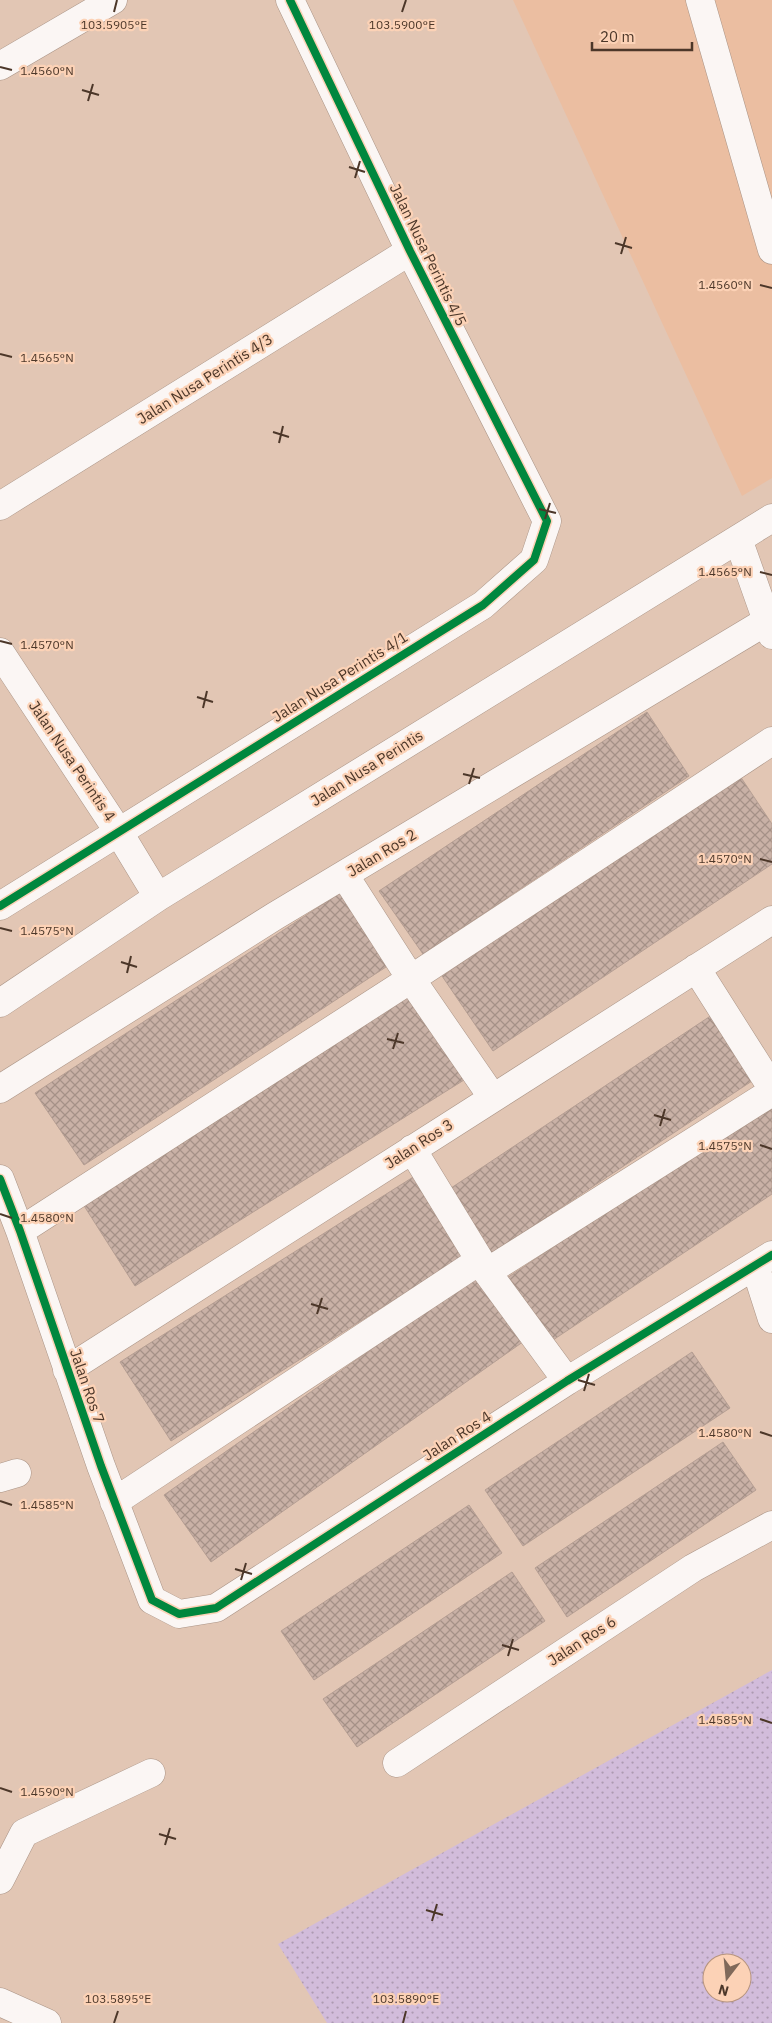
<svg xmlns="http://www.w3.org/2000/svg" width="772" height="2023" font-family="'IBM Plex Sans',sans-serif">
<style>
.built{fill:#ebbea1}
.park{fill:url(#park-dots);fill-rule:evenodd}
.building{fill:url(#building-cross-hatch);stroke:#b59e93}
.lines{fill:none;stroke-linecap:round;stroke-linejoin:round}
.minor-casing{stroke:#aa9486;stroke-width:29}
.minor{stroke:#fbf6f4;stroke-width:28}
.cycleway-casing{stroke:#fcd2b6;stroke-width:11}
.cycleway{stroke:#00873e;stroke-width:8}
.ticks{fill:none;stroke:#4c3729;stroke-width:2}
.labels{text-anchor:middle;stroke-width:4.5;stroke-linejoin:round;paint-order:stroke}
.street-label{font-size:15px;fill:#4c3729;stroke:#fcd2b6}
.ticks-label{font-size:12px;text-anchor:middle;fill:#4c3729;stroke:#fcd2b6;stroke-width:4.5;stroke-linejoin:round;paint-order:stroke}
</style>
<defs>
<pattern id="park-dots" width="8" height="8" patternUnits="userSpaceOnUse" patternTransform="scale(1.25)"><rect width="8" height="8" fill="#d2bcdb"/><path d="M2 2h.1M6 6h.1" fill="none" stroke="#ad9ab2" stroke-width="1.8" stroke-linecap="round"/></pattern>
<pattern id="building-cross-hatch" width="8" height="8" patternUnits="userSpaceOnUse" patternTransform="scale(1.25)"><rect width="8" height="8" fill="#c9b1a6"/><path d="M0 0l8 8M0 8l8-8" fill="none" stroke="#a59187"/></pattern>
</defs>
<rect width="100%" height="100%" fill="#e2c6b4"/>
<!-- built -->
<path class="built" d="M513,0h259v478l-30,18z"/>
<!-- park -->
<path class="park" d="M772,1670v353h-445l-49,-79zM712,1963h30v30h-30z"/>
<!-- building -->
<path class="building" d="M647,712l42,64 -266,178 -44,-63z
M740,776l32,48v40l-279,187 -51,-75z
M340,893l49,72 -305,200 -49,-72z
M410,996l54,84 -329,206 -54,-85z
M712,1015l43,64 -267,177 -43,-64z
M770,1102l2,2v90l-225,150 -43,-64z
M418,1174l50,79 -297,188 -51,-79z
M480,1273l47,66 -316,223 -47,-67z
M692,1352l38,56 -207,138 -38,-56z
M723,1442l33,48 -189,127 -32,-49z
M469,1505l33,48 -188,127 -33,-49z
M512,1572l33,49 -188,126 -34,-48z"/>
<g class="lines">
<!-- minor casing -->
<g class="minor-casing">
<path id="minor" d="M700,0l72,250
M0,66l113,-66
M0,506l410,-255
M738,539l34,96
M0,652l118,179 40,66
M345,876l66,103 82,119
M0,906l483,-301 51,-45 13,-39 -137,-270 -120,-251
M696,968l76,120
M0,1003l158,-106 614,-379
M0,1089l275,-173 492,-295
M412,1149l75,123 80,109
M0,1179l20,52 81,235 51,134 27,14 37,-6 351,-227 205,-126
M20,1231l391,-252 361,-238
M755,1266l17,53
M487,1272l285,-180
M67,1370l705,-450
M0,1478l17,-5
M114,1502l365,-241
M397,1763l296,-195 79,-43
M0,1880l24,-47 127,-60
M0,2002l47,21"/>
</g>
<!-- minor -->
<use href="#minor" class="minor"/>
<!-- cycleway casing -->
<g class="cycleway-casing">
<path id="cycleway" d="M0,906l483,-301 51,-45 13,-39 -137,-270 -120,-251
M0,1179l20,52 81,235 51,134 27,14 37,-6 351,-227 205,-126"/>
</g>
<!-- cycleway -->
<use href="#cycleway" class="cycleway"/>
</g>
<!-- ticks -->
<path class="ticks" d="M114,12l3,-12M402,12l4,-12M0,67l12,3M82,90l17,5M88,101l5,-17M349,167l16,5M355,178l5,-17M615,243l17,5M621,254l5,-17M760,285l12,3M0,354l12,3M273,432l16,5M279,443l4,-17M539,509l17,4M545,519l5,-16M760,572l12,3M0,641l12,3M197,697l16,5M203,708l4,-17M463,774l17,4M469,784l5,-16M760,859l12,3M0,928l12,3M121,962l16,5M127,973l4,-17M387,1039l17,4M393,1049l5,-16M654,1115l17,5M660,1126l5,-17M760,1145l12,4M0,1214l12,4M311,1304l17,5M317,1314l5,-16M578,1380l17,5M584,1391l5,-17M760,1432l12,4M0,1501l12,4M235,1569l17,5M241,1580l5,-17M502,1645l17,5M508,1656l5,-17M760,1719l12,4M0,1788l12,4M159,1834l17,5M165,1845l5,-17M426,1910l17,5M432,1921l5,-17M114,2023l4,-12M403,2023l3,-12"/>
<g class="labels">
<!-- street labels -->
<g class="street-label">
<text transform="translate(428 255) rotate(64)" y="5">Jalan Nusa Perintis 4/5</text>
<text transform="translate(205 379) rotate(-32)" y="5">Jalan Nusa Perintis 4/3</text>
<text transform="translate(340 677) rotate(-32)" y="5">Jalan Nusa Perintis 4/1</text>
<text transform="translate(72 761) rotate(56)" y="5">Jalan Nusa Perintis 4</text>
<text transform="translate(367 768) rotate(-32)" y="5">Jalan Nusa Perintis</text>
<text transform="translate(382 853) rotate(-31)" y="5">Jalan Ros 2</text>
<text transform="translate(419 1144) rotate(-33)" y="5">Jalan Ros 3</text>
<text transform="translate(87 1386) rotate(71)" y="5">Jalan Ros 7</text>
<text transform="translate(457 1436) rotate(-33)" y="5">Jalan Ros 4</text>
<text transform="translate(582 1641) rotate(-33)" y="5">Jalan Ros 6</text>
</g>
</g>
<g class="ticks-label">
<text x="114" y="29">103.5905°E</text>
<text x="402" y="29">103.5900°E</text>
<text x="47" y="75">1.4560°N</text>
<text x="725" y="289">1.4560°N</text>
<text x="47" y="362">1.4565°N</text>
<text x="725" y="576">1.4565°N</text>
<text x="47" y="649">1.4570°N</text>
<text x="725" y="863">1.4570°N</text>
<text x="47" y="935">1.4575°N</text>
<text x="725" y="1150">1.4575°N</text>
<text x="47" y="1222">1.4580°N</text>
<text x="725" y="1437">1.4580°N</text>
<text x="47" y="1509">1.4585°N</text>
<text x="725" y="1724">1.4585°N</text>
<text x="47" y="1796">1.4590°N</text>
<text x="118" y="2003">103.5895°E</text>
<text x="406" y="2003">103.5890°E</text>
</g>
<!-- north arrow -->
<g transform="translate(727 1978) rotate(196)"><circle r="24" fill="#fcd2b6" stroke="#b6947e"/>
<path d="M0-4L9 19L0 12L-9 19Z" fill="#80695a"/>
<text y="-8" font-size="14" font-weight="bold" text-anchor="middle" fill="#4c3729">N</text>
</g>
<!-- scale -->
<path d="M592 42v8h100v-8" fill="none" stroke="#4c3729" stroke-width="2.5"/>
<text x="600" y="42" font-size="15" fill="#4c3729" stroke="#fcd2b6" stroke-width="4" paint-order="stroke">20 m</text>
</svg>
